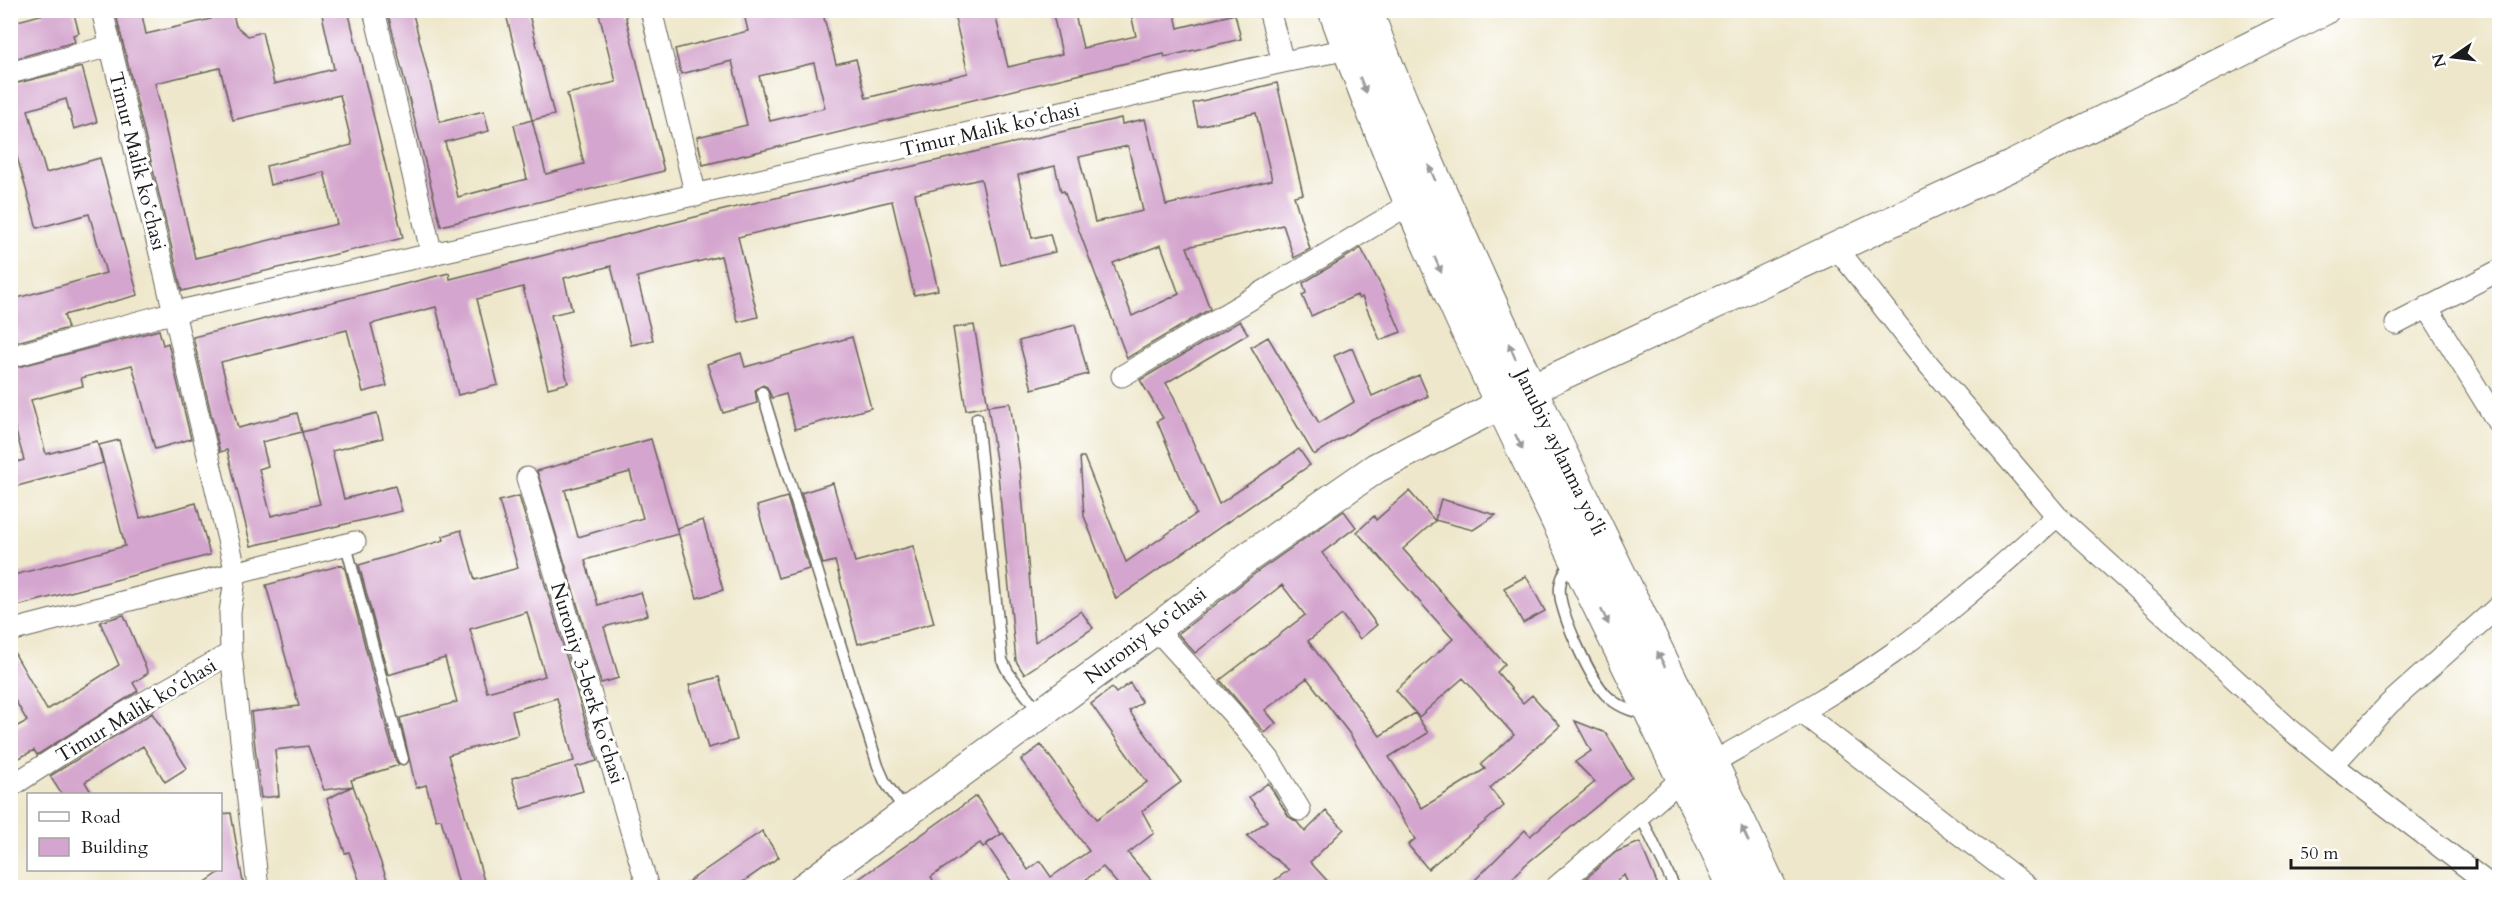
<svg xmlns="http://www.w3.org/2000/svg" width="2510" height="898" font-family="Cardo,serif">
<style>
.building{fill:#d4a5ce;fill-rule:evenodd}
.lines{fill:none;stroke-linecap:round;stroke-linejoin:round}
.lane-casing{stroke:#666359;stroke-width:13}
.street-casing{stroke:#666359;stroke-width:23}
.secondary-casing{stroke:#666359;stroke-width:32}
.highway-casing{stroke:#666359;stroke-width:35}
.lane{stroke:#fff;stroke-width:10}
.street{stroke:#fff;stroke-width:21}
.secondary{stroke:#fff;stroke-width:30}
.highway{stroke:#fff;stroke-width:33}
.oneway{fill:#999}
.labels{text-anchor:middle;stroke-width:6;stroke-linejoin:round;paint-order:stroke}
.street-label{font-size:20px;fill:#1c1c1c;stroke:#fff}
</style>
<rect width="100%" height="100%" fill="#fff"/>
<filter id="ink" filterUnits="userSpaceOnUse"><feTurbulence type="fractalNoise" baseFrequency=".0167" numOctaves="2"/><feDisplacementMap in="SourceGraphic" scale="12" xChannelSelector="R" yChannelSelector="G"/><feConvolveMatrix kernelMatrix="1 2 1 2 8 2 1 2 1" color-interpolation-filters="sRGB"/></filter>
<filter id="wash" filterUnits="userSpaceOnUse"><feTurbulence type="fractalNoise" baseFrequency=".008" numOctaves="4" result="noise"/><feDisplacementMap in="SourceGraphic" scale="24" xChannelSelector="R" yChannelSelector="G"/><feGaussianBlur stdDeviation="1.35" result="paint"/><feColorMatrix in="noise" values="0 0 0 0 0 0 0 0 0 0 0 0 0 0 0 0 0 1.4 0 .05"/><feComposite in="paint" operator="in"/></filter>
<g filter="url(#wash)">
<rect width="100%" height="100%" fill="#eee7cb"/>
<g id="blocks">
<!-- building -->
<path class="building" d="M43,10h30l6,23 -6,2 2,7 -65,18v-37l34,-9z
M115,10h26l5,24 65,-15 -2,-9h23l4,16 12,10 14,-4 12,52 60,-15 -13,-59h27l55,228 -221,53zM220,68l13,52 107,-25 12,50 -86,21 4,19 54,-13 13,52 -142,34 -40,-175z
M387,10h25l28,112 44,-11 5,20 -44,11 13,55 69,-18 -13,-54 18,-5 14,54 38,-10 -17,-70 49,-12 -18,-72h26l40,161 -223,55z
M505,10h23l26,105 -22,5z
M743,10h79l14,54 20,-5 10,39 102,-25 -15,-63h41l14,57 54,-13 -10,-44h22l9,38 53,-12 -6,-26h44l4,18 57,-14 6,25 -76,18 -1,-3 -461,111 -6,-28 50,-12 -15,-64 -51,13 -6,-25 73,-18zM814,63l11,45 -55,13 -11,-45z
M82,67l15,55 -23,7 -8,-30 -38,11 18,63 54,-15 38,137 -74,20 4,13 -58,16v-44l96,-27 -17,-59 -52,14 -23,-82 -4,1v-62z
M1277,83l26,111 -9,2 16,53 -16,9 -11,-33 -96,22 23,62 -83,49 -63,-167 -3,1 -6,-26 -37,9 14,63 18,-4 5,18 -54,13 -20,-86 -66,15 23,96 -24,5 -22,-94 -154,36 20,80 -20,5 -17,-66 -84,21 16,63 -22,5 -20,-79 -47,12 8,32 -21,5 17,68 -20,5 -25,-101 -46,12 21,86 -40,10 -22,-88 -65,17 16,62 -24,6 -16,-62 -126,32 17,66 59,-15 5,19 75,-19 6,25 -51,13 12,48 51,-13 7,25 -151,35 -24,-96 -7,2 -27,-115 256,-64 1,6 261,-66 410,-95 1,6 23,-5 21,86 53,-12 53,-13 -16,-67 -58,13 -5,-23zM1128,146l15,65 -48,11 -16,-65zM1161,245l18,49 -47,22 -19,-53zM302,432l18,72 -49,12 -12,-47 9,-3 -6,-24z
M1361,248l21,40 19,44 -21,8 -18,-43 -3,2 -2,-4 -46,21 -9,-21 4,-2 -3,-10z
M1240,321l8,13 -82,49 8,14 45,107 80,-55 11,16 -194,134 -32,-83 -4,-59h4l42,105 70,-48 -39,-93 6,-3 -23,-38z
M974,325l14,81 -22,4 -13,-82z
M1075,325l13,49 -56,15 -13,-48z
M159,330l4,15 5,-2 23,96 -36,10 -23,-84 -51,13 2,8 -52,14 15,54 51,-13 6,22 -93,25v-24l14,-4 -14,-49v-42z
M852,337l19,71 -76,21 -9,-35 -14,4 -5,-11 -4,-2 -8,5 2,13 -34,10 -16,-49 34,-11 4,14z
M1268,337l51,86 35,-21 -20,-46 18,-8 20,48 47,-21 9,21 -62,27 -52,32 -63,-108z
M1010,403l10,68 15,171 46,-31 12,17 -69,46 -8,-13 -18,-187 -10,-68z
M651,439l27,95 -93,26 13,45 43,-13 7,23 -44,12 15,51 -18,5 -64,-212zM630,472l13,46 -65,19 -13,-47z
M119,440l21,78 56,-15 14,52 -200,53v-32l115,-30 -26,-101z
M833,483l22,79 58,-16 21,77 -76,21 -23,-83 -12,3 -22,-71z
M1409,491l26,30 -32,28 102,115 -8,8 26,31 9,-8 28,31 -70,62 14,18 -76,63 -20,-24 7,-6 -66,-106 -42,-55 -42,32 11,13 -11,10 -45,-53 85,-65 -23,-30 -87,68 -17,-19 79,-62 87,-61 12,16 -34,26 55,72 -17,14 -18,-24 -34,26 72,95 35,-23 13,20 -39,24 33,51 63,-39 -4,-5 33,-29 -51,-57 -44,39 -23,-27 57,-51 -96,-107 17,-16 2,4z
M519,496l78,265 -21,6 7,24 -62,18 -9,-31 62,-17 -17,-63 -45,13 6,24 -70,20 38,133h-26l-19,-69 -5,1 -10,-35 -10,3 -16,-70 57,-16 -12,-44 -57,17 -29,-110 85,-25 -1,-4 18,-6 14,50 43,-12 -19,-67zM527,612l18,64 -58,16 -17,-63z
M787,497l22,72 -31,9 -21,-72z
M1441,499l55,16 -23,15 -38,-10z
M703,520l20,70 -26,8 -20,-70z
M342,565l3,4 40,154 11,38 3,4 -48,15 39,108h-28l-13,-36 -4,1 -18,-54 26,-13 -29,4 -16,-44 -33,4 4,46 -18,2 -10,-86 48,-6 -33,-121z
M1526,576l19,35 -22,12 -19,-35z
M124,615l24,58 -15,10 5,8 -101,64 -3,-5 -24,13v-33l17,-9 -17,-30v-46l37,65 72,-45 -19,-43z
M719,677l18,63 -29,8 -19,-63z
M1130,683l12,19 -13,9 52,71 -39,29 12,22 -26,20 30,35h-37l-18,-21 -29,21h-73l10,-7 -25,-37 17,-11 25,37 12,-9 11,16 38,-26 -68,-91 20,-15 56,74 50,-37 -56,-78 21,-16 4,5z
M152,713l35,55 -22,14 -22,-36 -58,36 8,13h-31l-12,-19z
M1575,721l31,12 26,44 -107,88 -22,23h-36l58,-58 5,6 65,-54 -20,-20 16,-11z
M1268,783l21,34 8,5 8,10 21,-21 18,18 -34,33 24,26h-70l25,-18 -42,-34 20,-15 -18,-24z
M976,796l25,38 -18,13 -3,-4 -49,34 7,11h-92z
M231,813l13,75h-47l23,-16v-58z
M762,831l17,26 -45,31h-55z
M1640,842l19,46h-29l-6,-13 -16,13h-33l41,-36z"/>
</g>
</g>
<g filter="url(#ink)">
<use href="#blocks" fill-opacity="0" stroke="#666359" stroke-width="1.5"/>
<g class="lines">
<!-- lane casing -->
<g class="lane-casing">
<path id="lane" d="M762,392l116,374 7,16 21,30
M977,418l25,242 6,12 32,41
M346,545l57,214
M1571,560c-4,8 -10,16 -11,26 -3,23 30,92 46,109 11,11 26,17 41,19
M1640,815l35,73"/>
</g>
<!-- street casing -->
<g class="street-casing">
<path id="street" d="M102,10l134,563 -6,39 1,41 27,235
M374,10l58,245
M651,10l45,186
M1269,10l14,52
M10,73l100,-27
M1835,246l94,119 128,151 229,210 47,39 161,123
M2427,307l73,119
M2396,324l104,-54
M10,357l165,-45 1108,-250 66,-13
M1122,376l288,-172
M527,478l121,410
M1156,629l76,84 37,46 31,51
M10,631l345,-89
M1801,712l228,176
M1712,763c61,-35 123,-69 180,-109 59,-42 111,-90 165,-138
M2333,765l56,-61 111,-99
M10,787l110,-71 111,-63
M1555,888l129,-111"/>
</g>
<!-- secondary casing -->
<g class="secondary-casing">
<path id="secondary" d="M804,888l352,-259 91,-71 129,-90 153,-78 482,-224 313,-156"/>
</g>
<!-- highway casing -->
<g class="highway-casing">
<path id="highway" d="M1335,10c109,304 265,586 400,878
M1366,10c32,90 72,178 111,264 93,207 198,408 293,614"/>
</g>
<!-- lane -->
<use href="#lane" class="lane"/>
<!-- street -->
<use href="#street" class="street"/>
<!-- secondary -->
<use href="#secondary" class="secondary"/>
<!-- highway -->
<use href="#highway" class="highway"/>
</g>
<!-- one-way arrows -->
<defs><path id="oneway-solid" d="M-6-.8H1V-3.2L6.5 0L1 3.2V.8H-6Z" transform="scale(1.5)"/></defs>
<g class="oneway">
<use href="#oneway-solid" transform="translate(1363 85) rotate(68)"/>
<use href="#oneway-solid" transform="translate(1432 173) rotate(-113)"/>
<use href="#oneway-solid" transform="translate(1438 265) rotate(66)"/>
<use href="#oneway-solid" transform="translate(1512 351) rotate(-114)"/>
<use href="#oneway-solid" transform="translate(1519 442) rotate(64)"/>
<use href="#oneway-solid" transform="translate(1605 617) rotate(64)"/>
<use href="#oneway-solid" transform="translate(1661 659) rotate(-116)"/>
<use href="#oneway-solid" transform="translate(1745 834) rotate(-115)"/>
</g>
</g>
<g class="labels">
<!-- street labels -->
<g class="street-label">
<text transform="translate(990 129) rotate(-13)" y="7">Timur Malik koʻchasi</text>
<text transform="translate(138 161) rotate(76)" y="7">Timur Malik koʻchasi</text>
<text transform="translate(1561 452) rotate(64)" y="7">Janubiy aylanma yoʻli</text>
<text transform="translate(1145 635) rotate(-37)" y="7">Nuroniy koʻchasi</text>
<text transform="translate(588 683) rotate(73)" y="7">Nuroniy 3-berk koʻchasi</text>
<text transform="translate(136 710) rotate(-31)" y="7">Timur Malik koʻchasi</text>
</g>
</g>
<!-- margin -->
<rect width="2510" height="898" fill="none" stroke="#fff" stroke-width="36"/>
<!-- legend -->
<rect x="27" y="793" width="195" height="78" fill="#ffffff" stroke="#a4a4a4" stroke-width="1.5"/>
<rect x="39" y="812" width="30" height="9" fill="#ffffff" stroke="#a4a4a4" stroke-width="1.5"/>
<text x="81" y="823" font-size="18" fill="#1c1c1c">Road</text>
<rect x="39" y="838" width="30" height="18" fill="#d4a5ce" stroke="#a4a4a4" stroke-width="1.5"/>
<text x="81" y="853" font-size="18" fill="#1c1c1c">Building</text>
<!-- north arrow -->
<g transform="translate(2453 57) rotate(256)" stroke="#ffffff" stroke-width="4.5" paint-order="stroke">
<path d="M0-4.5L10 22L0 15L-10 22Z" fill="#1c1c1c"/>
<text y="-9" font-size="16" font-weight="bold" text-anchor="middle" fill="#1c1c1c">N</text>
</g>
<!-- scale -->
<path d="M2291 859v9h186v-9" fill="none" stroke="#1c1c1c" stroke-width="3"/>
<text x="2300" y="859" font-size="18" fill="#1c1c1c" stroke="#ffffff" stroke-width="4.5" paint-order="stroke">50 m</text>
</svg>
